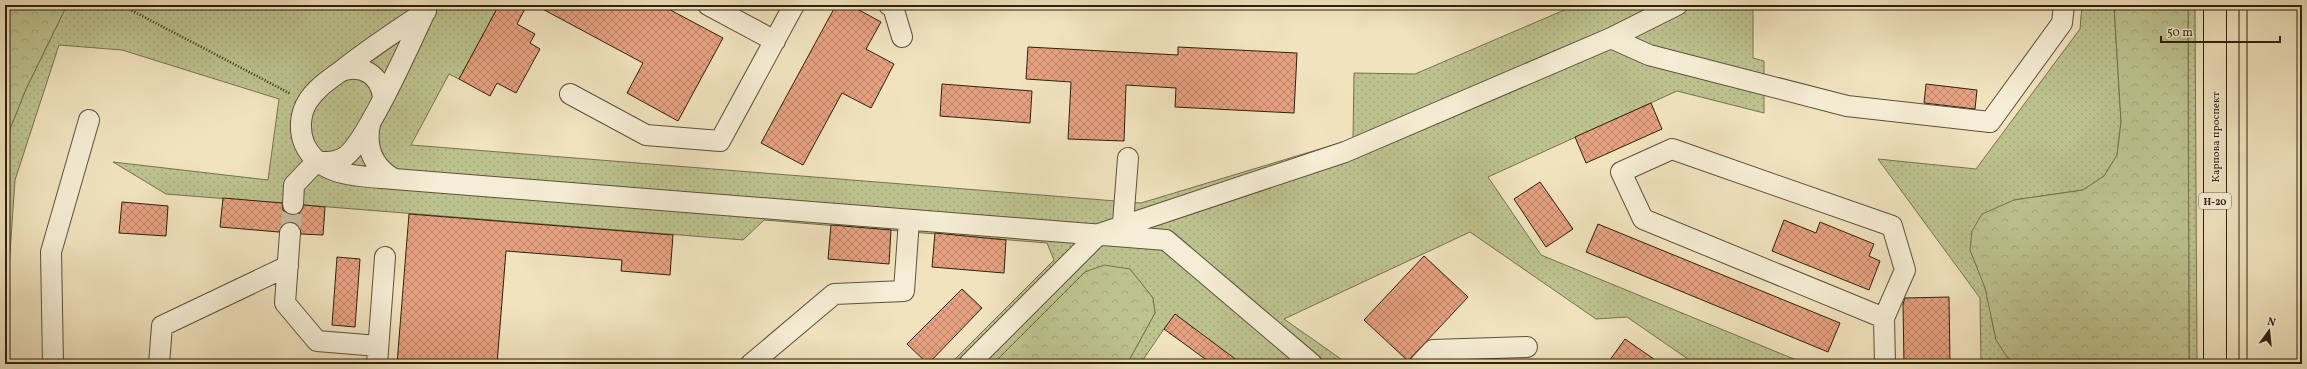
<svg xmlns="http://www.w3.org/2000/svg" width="2307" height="369" font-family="Vollkorn,serif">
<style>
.grass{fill:url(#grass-dots);stroke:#76724e}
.forest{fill:url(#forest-crowns);stroke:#76724e}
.building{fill:url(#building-cross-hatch);stroke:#2f200d}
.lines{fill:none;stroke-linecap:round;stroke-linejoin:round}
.minor-tunnel{stroke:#c9bc9b;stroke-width:20;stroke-dasharray:20 10;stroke-linecap:butt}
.minor-casing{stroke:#5f5139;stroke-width:22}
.major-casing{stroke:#2f200d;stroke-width:24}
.path{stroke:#2f200d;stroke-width:2.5;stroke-dasharray:1 2;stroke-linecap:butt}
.minor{stroke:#f5edd5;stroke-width:20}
.major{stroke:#f0e3be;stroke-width:22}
.tram{stroke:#2f200d;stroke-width:1}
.labels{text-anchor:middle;stroke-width:3;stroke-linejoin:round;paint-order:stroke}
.shield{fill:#f5edd5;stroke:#6a5e49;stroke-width:1}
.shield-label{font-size:10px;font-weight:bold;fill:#2f200d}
.street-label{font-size:11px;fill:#2f200d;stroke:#f5edd5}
</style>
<defs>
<pattern id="grass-dots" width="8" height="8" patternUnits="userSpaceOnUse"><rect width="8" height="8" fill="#bdc38f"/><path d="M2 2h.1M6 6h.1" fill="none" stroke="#a3a77a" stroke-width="1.8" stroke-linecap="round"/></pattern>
<pattern id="forest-crowns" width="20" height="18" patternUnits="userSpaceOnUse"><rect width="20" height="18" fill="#bdc38f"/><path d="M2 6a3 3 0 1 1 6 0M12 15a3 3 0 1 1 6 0" fill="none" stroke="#a3a77a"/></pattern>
<pattern id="building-cross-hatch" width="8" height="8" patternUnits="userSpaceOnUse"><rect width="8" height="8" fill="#e6a181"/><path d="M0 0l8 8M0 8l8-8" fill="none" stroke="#bb8368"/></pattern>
</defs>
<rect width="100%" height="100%" fill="#f0e3be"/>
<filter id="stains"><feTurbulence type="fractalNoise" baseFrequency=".005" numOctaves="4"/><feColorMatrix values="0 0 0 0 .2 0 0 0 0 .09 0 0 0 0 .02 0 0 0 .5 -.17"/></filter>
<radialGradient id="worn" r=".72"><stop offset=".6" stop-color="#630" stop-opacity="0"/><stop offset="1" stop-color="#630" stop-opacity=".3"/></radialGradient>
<!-- grass -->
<path class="grass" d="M67,5h432l-40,74 -10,-5 -38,71 730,58 212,-64 1,-66 61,1 161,-69h177v53l11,3v52l-87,-22 -189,86 53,78 265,109h-111l-68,-47 -31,2 -126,-87 -186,87 64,45h-106l-78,-35 -24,35h-13l28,-51 -2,-15 -23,-29 -45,3 -92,92h-43l104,-104 -7,-17 -283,-23 -21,20 -577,-46 -53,-32 155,18 11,-81 -157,-49 -63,-5 -44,135 -10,146v-155l5,-42 16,-40z
M2082,5h32l7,117 -4,33 -13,21 -21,14 -69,10 -44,50c5,13 11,25 15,38 10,29 3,58 33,76h-37l-1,-66 -102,-139 98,10 104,-140z
M2188,5h7l2,359h-8z"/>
<!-- forest -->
<path class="forest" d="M5,5h62l-41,84 -16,40 -5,42z
M2114,5h74l1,359h-171l-11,-7 -11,-17 -11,-52 -15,-38 2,-19 10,-17 32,-14 69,-10 21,-14 13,-21 4,-33z
M1104,265l26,4 23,29 2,15 -28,51h-134l92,-92z"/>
<!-- building -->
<path class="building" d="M499,5h28l-10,19 18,10 -5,9 10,6 -24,44 -19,-10 -7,13 -31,-17z
M535,5h126l62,33 -45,83 -51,-28 16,-30z
M836,5h14l31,17 -15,27 28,15 -23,44 -29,-15 -39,72 -42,-22z
M1028,47l150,8v-8l119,6 -3,60 -119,-6 1,-19 -50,-3 -2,56 -56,-2 3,-57 -45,-3z
M942,84l90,7 -2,32 -90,-7z
M1926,84l51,6 -2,19 -51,-6z
M1651,103l11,26 -76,34 -11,-26z
M1540,182l33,47 -27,18 -32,-48z
M223,198l59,5 1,7 9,5 7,-1 5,-9 21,2 -2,28 -22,-1 -1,-6 -9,-6 -6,1 -6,9 -59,-5z
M122,202l46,4 -2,30 -47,-3z
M409,214l264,21 -3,40 -49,-4 1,-11 -116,-9 -9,113h-100z
M1784,220l32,13 4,-11 54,22 -5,12 11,5 -11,29 -97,-39z
M1598,224l242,99 -12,29 -242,-100z
M831,225l60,5 -2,34 -61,-5z
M935,233l71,7 -2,33 -72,-6z
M1424,256l44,41 -60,64 -44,-41z
M337,257l23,2 -5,68 -23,-2z
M962,289l20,19 -54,56 -21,-20z
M1949,297l1,67h-46l-1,-60 2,-6z
M1175,314l67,50h-30l-48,-35z
M1625,339l36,25h-54z"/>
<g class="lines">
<!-- minor-tunnel -->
<path class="minor-tunnel" d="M290,233l3,-29"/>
<!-- minor casing -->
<g class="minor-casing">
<path id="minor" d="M708,5l67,36
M889,5l4,2 9,30
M426,11c-28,19 -58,38 -85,60 -12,9 -25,17 -33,30 -8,12 -9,29 -4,42 15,35 57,33 90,36l772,61 146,124
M1611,38l38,17 198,51 143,16 72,-99 2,-18
M341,71c22,-7 39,4 42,26
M570,94l76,41 74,6 74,-136
M370,124c-5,24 3,43 24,55
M293,204l1,-19 22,-23c10,0 19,1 27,-4 22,-11 69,-119 82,-146
M290,233l-5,70 32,38 61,5
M1122,236l6,-78
M1884,318l-241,-99 -22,-47 51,-23 220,77 13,44 -21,48 1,46
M53,364l-2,-112 38,-132
M159,364l3,-38 126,-60
M377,364l8,-107
M751,364l83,-70 70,-3 5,-71
M969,364l130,-130 246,-82 266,-114 66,-33
M1420,364l13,-14 94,-3"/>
</g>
<!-- major casing -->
<g class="major-casing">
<path id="major" d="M2215,5v359"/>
</g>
<!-- path -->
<path class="path" d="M125,5l2,3 164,86"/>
<!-- minor -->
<use href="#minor" class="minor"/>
<!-- major -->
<use href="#major" class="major"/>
<!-- tram -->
<path class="tram" d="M2239,5v359
M2247,364v-359"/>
</g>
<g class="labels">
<!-- shield labels -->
<rect class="shield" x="2199" y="193" width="32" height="16" rx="3"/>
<g class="shield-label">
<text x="2215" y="205">Н-20</text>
</g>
<!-- street labels -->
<g class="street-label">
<text transform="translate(2215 137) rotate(-90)" y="4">Карпова проспект</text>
</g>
</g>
<!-- margin -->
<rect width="2307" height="369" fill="none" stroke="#f0e3be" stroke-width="20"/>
<rect x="6" y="6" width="2295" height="357" fill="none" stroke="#2f200d" stroke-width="2"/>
<rect x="10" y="10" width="2287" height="349" fill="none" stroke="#2f200d"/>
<!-- north arrow -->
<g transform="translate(2269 331) rotate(15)" stroke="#f5edd5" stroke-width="3" paint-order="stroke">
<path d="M0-3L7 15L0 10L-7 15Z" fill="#2f200d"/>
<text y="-6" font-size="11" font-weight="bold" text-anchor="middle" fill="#2f200d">N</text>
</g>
<!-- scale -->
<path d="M2161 36v6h119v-6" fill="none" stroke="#2f200d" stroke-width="2"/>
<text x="2167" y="36" font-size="12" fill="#2f200d" stroke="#f5edd5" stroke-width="3" paint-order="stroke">50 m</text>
<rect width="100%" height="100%" filter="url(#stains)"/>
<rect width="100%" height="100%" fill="url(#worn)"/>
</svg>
